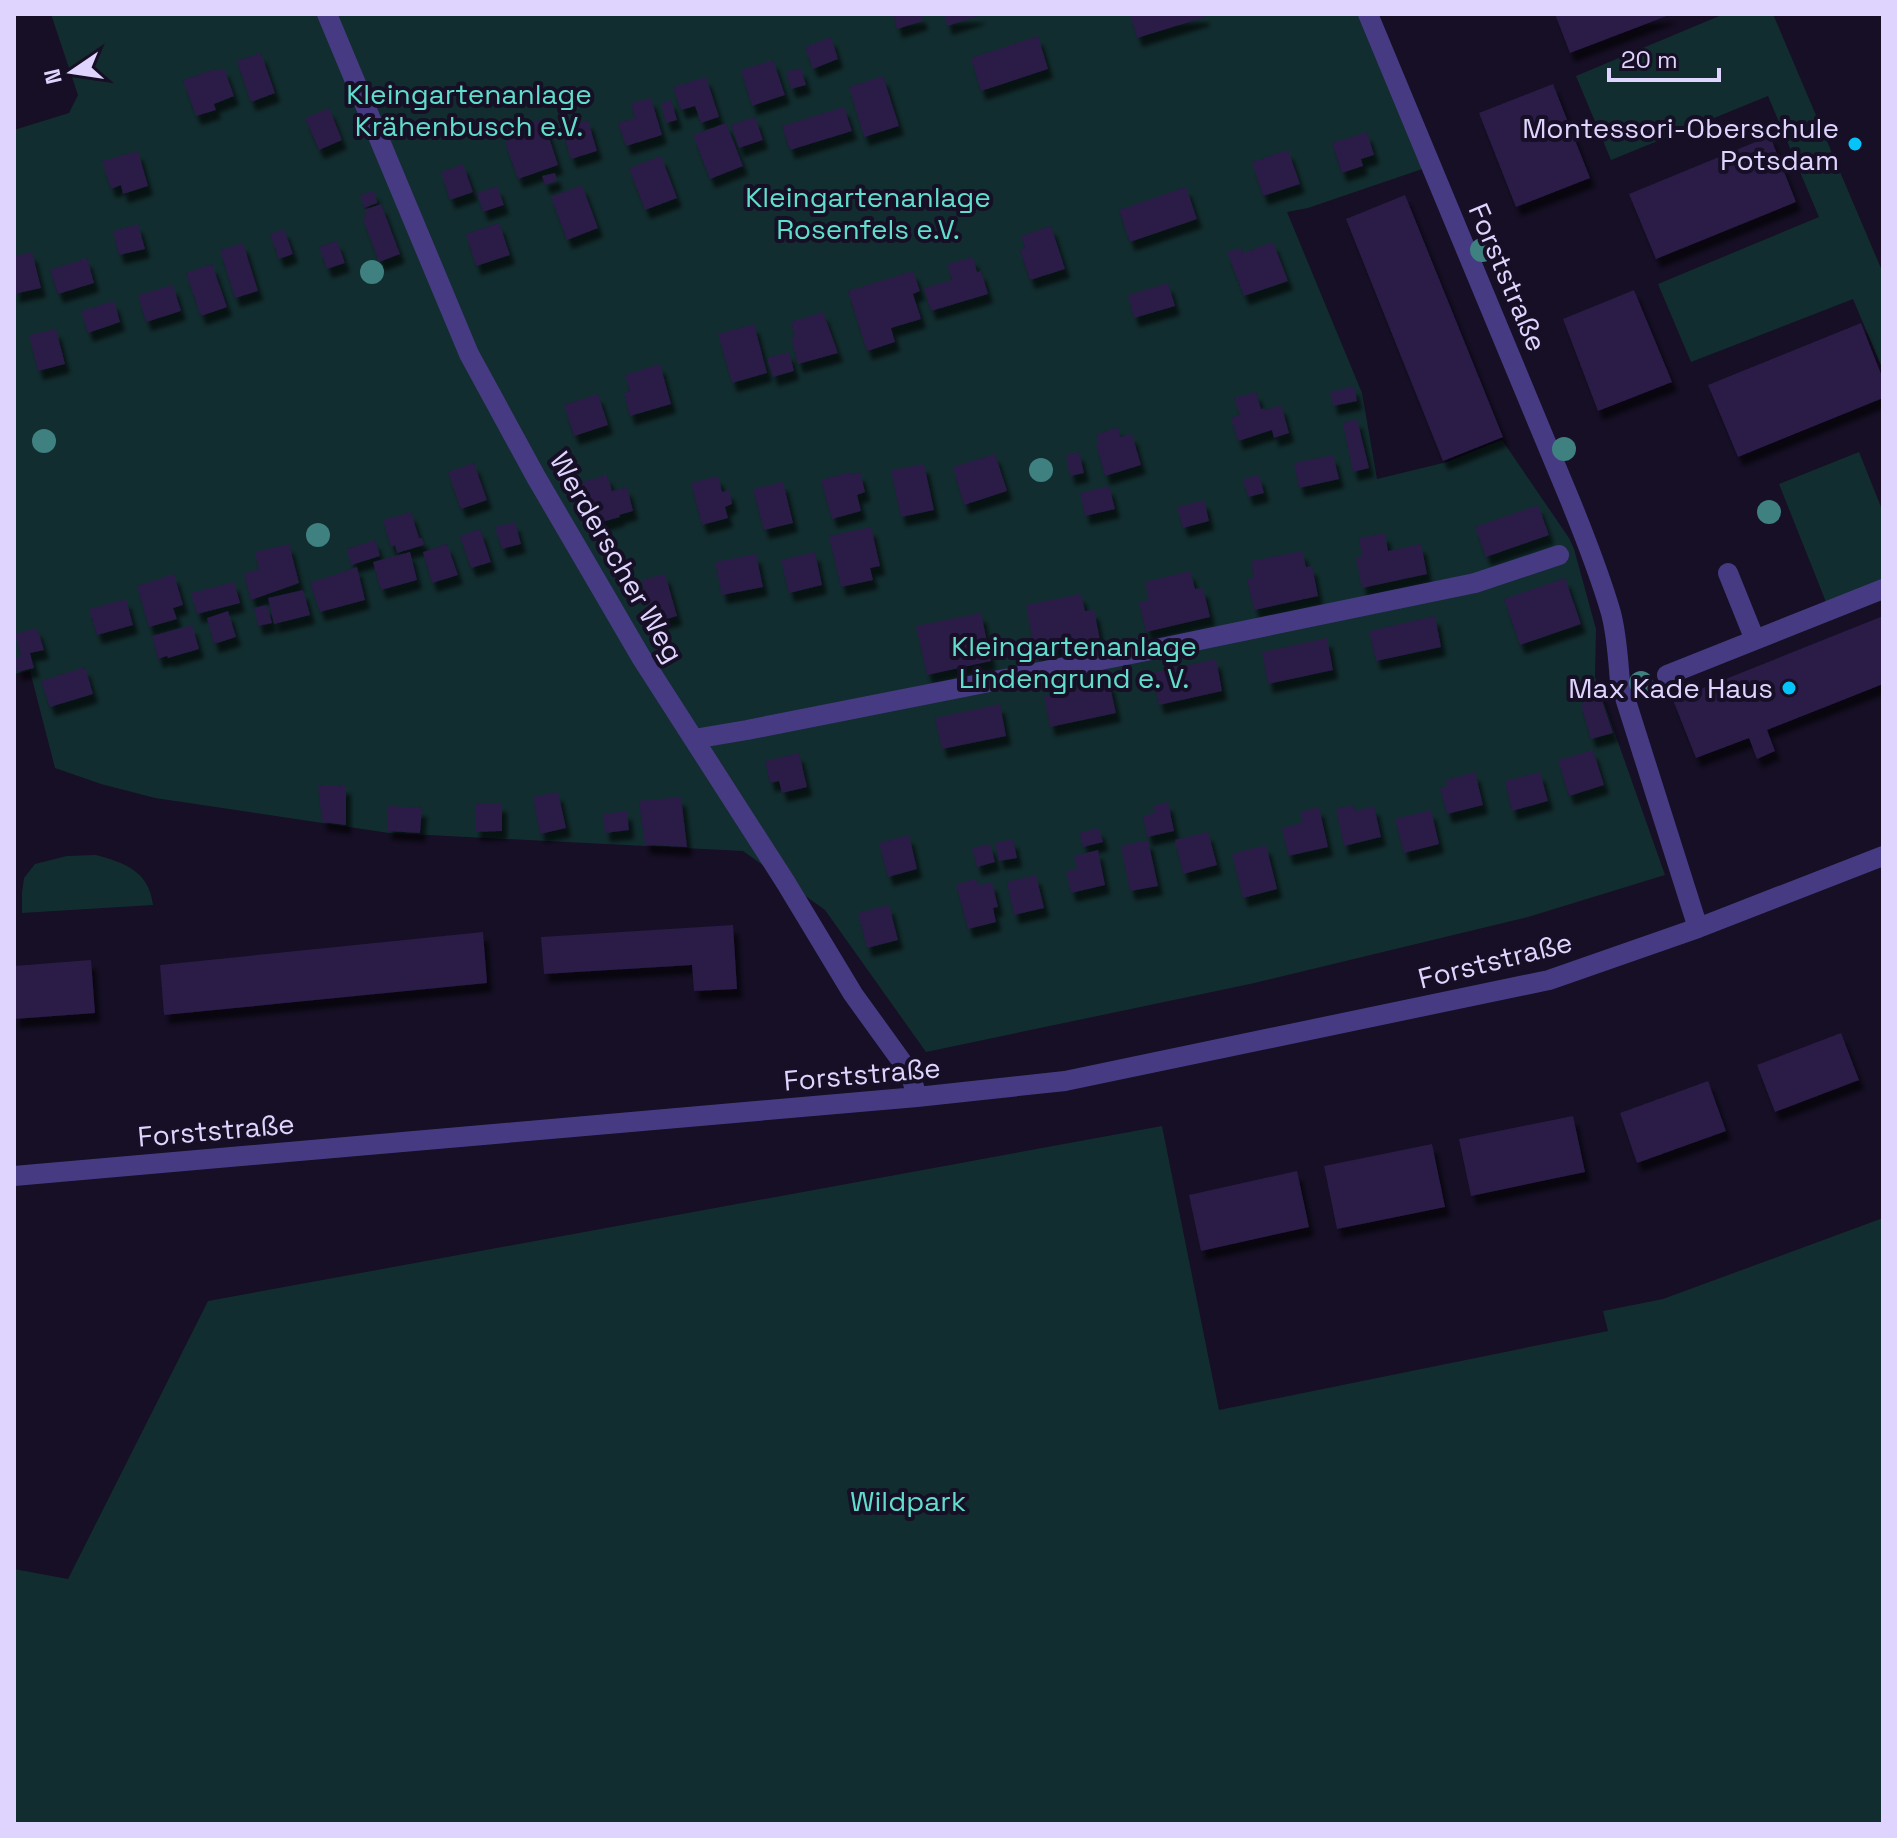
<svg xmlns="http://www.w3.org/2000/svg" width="1897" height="1838" font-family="'Space Grotesk',sans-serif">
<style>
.green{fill:#122d2f}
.building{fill:#291c46;filter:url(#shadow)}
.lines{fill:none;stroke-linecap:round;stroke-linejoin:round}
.minor{stroke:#463b83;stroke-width:20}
.tree{fill:#3f8081}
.poi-dot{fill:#05c4f9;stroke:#160f25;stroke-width:3}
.labels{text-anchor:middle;stroke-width:8;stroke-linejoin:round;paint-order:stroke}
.park-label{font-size:28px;fill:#61ddcd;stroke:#160f25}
.poi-label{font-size:28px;fill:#ded4fe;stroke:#160f25;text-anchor:end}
.street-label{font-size:28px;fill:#ded4fe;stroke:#160f25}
</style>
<defs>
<filter id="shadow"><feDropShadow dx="5" dy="9" stdDeviation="2" flood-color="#0009"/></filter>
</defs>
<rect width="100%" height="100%" fill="#160f25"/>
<!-- green -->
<path class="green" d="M51,14h1317l63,152 -123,42 -21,4 75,181 15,86 70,-17 55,-22 67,98 5,11 22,80 -1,48 70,198 -137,42 -278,67 -324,68 -101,-142 -82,-59 -354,-18 -234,-35 -54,-14 -46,-16 -25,-97 -16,3v-544l55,-17 9,-18z
M1724,14h49l110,259v97l-30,-71 -162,63 -33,-78 161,-67 -51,-121 -157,64 -35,-84z
M1859,452l24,60v68l-57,22 -47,-118z
M96,855c29,8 53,16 57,50l-131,8v-20l2,-15 11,-14 32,-8z
M1162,1126l57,284 389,-79 -5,-20 60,-12 220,-81v606h-1869v-255l54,10 140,-278z"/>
<!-- building -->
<path class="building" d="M893,14h28l2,7 -26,8z
M944,14h37v1l-34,11z
M1130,14h74l1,3 -68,21z
M1555,14h117l-102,39z
M1038,36l10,33 -67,22 -10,-33z
M831,37l7,22 -25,10 -8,-22z
M261,53l14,40 -24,9 -14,-41z
M773,60l12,35 -33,11 -11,-36z
M224,68l10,28 -20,8 2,6 -20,6 -13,-36 33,-11v2z
M801,68l5,17 -15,4 -5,-17z
M883,76l16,50 -35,11 -15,-50z
M706,77l13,40 -18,6 -6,-17 -14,4 -8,-23z
M1553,84l37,94 -74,29 -37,-94z
M651,98l11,37 -36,11 -8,-23 17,-5 -4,-15z
M671,100l6,20 -11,3 -5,-20z
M844,107l8,24 -62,19 -8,-24z
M329,108l13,32 -23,10 -14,-32z
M755,117l8,23 -24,8 -8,-23z
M543,119l15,46 -40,14 -13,-37 29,-11 -2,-9z
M588,120l9,31 -26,8 -9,-30z
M726,123l17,43 -33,13 -17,-44z
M1367,132l7,23 -13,4 2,7 -21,7 -10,-30z
M1770,136l26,66 -140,57 -27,-65z
M1288,150l12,34 -37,12 -11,-34z
M138,151l10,35 -25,8 -2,-9 -10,4 -9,-28z
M661,156l16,42 -32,12 -16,-42z
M463,164l10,28 -23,8 -9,-28z
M555,173l2,8 -12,4 -3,-9z
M582,185l16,43 -31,12 -16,-43z
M497,186l7,19 -21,7 -6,-19z
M1186,187l11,32 -67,23 -11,-32z
M374,191l3,12 -13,5 -4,-13z
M1405,195l98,242 -60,24 -97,-242z
M381,204l19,50 -21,8 -16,-43 3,-2 -2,-7z
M499,223l11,32 -34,11 -10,-32z
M138,224l7,25 -26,6 -6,-24z
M1051,226l14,43 -35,11 -10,-30 5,-2 -4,-12z
M284,229l9,25 -14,5 -9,-25z
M337,241l8,22 -18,6 -8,-22z
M1273,242l15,39 -44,15 -17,-44 14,-4 2,5z
M243,243l15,48 -23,7 -15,-48z
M32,252l9,36 -27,6v-38z
M973,257l4,15 4,-1 7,23 -57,17 -7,-23 28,-8 -5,-16z
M87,258l7,25 -36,11 -8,-24z
M212,264l15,43 -26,9 -15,-43z
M913,271l7,20 -7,3 8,25 -30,9 4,14 -28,9 -19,-60z
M1168,283l7,23 -41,12 -6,-23z
M173,285l8,26 -35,11 -8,-27z
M1634,290l38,92 -74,29 -35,-92z
M114,301l6,21 -32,11 -7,-22z
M823,312l15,41 -40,11 -7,-26 4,-1 -4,-15z
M1861,323l22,56v19l-145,59 -30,-72z
M754,324l13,49 -35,10 -14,-49z
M56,329l9,35 -27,7 -9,-36z
M789,352l5,19 -21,6 -6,-19z
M660,364l11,40 -41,12 -6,-23 6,-2 -5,-16z
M1354,386l3,15 -24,5 -3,-14z
M1256,392l5,17 3,-1 1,2 16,-5 8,28 -15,5 -2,-8 -34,11 -7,-23 9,-3 -6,-17z
M598,394l10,31 -34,11 -10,-31z
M1357,419l12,49 -16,4 -10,-49z
M1118,427l2,10 12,-3 9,31 -36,11 -9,-32 3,-1 -3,-8z
M1079,452l5,21 -14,3 -4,-21z
M995,454l12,37 -43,14 -11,-38z
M1333,455l6,24 -40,9 -5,-25z
M474,463l13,37 -26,9 -13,-37z
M924,464l10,46 -33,7 -10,-47z
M850,472l1,3 9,-3 5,20 -8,3 4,16 -29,8 -11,-39z
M607,475l5,16 15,-4 6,24 -14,4 1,2 -25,7 -13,-42z
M1259,475l5,18 -16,4 -5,-18z
M718,476l4,16 7,-2 3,14 -7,3 3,11 -26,7 -11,-42z
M783,482l10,41 -29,7 -11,-41z
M1109,486l6,23 -30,7 -5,-23z
M1204,500l5,21 -26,7 -6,-21z
M1538,505l11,30 -63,22 -11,-30z
M411,512l8,26h3l2,7 -27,8 -2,-8 -4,2 -8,-27z
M515,522l6,22 -19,5 -7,-22z
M871,527l9,39 -10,2 3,12 -32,7 -12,-51z
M480,529l11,33 -20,6 -11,-32z
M1385,533l3,18 33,-7 6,30 -65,14 -6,-30 6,-1 -3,-19z
M375,540l5,16 -29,9 -4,-16z
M289,544l10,39 -48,17 -7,-26 15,-5 -4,-17z
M447,544l11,31 -26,8 -9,-31z
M1302,551l4,16 6,-1 6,30 -64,14 -7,-31 7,-1 -3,-17z
M410,552l7,28 -36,10 -8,-28z
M815,552l7,33 -33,8 -8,-33z
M756,554l7,33 -41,8 -7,-33z
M357,567l8,33 -45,12 -10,-29z
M1190,571l5,18 8,-1 7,29 -64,15 -7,-30 10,-2 -4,-18z
M174,574l9,31 -10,3 4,11 -28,8 -12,-41z
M665,574l12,42 -24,7 -11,-43z
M1565,578l16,46 -61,21 -16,-46z
M234,582l6,21 -43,11 -6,-21z
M303,590l7,25 -36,9 -6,-26z
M1081,594l4,17 9,-1 6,30 -65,13 -9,-48z
M126,599l7,26 -36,10 -8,-26z
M267,605l5,18 -14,3 -4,-18z
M228,611l8,26 -22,7 -7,-26z
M981,613l10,48 -64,14 -11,-49z
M1435,616l6,31 -65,14 -7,-30z
M1883,616v68l-116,46 8,21 -18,8 -8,-21 -53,20 -23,-58z
M192,625l7,24 -31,9 -1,-2 -9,3 -6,-23z
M37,628l7,22 -14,3 4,15 -17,4 -3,-14 7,-2 -6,-22z
M1327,638l6,32 -65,14 -6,-32z
M1216,659l6,32 -63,14 -7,-32z
M85,667l8,27 -43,13 -9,-26z
M1109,682l7,31 -66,14 -6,-31z
M1598,689l15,44 -22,6 -10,-34 2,-1 -2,-9z
M1000,704l6,32 -64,13 -7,-31z
M1593,750l11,35 -35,11 -11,-36z
M799,753l8,34 -25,6 -3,-12 -9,2 -5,-22z
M1475,772l8,33 -36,9 -7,-26 7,-2 -1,-6z
M1540,772l8,29 -36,10 -7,-30z
M346,785v40l-24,-3 -4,-36z
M558,792l8,36 -26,6 -7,-37z
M681,797l6,50 -42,-2 -6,-44z
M1168,802l6,29 -27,6 -4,-21 12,-3 -2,-7z
M502,803v28l-27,1v-28z
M1353,805l2,6 19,-5 7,31 -37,9 -8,-37z
M388,806l34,2 -2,25 -33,-2z
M1319,807l9,40 -40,9 -6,-28 20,-5 -2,-11z
M1431,810l8,34 -35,9 -9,-34z
M627,811l2,19 -24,3 -2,-19z
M1099,828l4,14 -20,5 -4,-14z
M1208,832l9,33 -34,9 -8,-34z
M909,835l8,34 -29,8 -9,-34z
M1013,839l4,19 -18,3 -4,-18z
M1148,840l10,46 -28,5 -9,-45z
M990,844l5,18 -18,5 -5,-19z
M1266,845l11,44 -34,9 -11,-44z
M1098,850l7,35 -34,8 -5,-22 11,-2 -3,-13z
M1036,875l8,33 -30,7 -7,-33z
M976,879l2,6 14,-3 6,25 -5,1 3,14 -28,7 -12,-45z
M889,905l9,35 -31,8 -9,-35z
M733,925l4,64 -43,2 -2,-26 -148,9 -3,-37z
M483,932l4,51 -323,32 -4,-50z
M91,960l4,53 -81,6v-53z
M1841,1033l18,47 -84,32 -18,-47z
M1708,1081l18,50 -89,32 -17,-50z
M1573,1116l12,56 -114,24 -12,-57z
M1432,1144l13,63 -108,22 -13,-63z
M1297,1171l12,56 -108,24 -12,-56z"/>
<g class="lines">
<!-- minor -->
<path class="minor" d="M327,14l142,340 67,123 105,180 145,226 67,111 57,79 7,24
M1368,14l202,486c15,37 30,75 41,113 6,23 7,46 9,69l78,246
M1728,573l27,67 128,-51
M1667,675l88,-35
M694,739l53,-9 404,-80 324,-67 84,-28
M14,1176l903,-79 148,-16 484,-101 149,-52 185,-72"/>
</g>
<!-- trees -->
<g class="tree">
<circle cx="1482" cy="250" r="12"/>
<circle cx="372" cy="272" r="12"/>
<circle cx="44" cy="441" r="12"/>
<circle cx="1564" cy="449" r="12"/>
<circle cx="1041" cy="470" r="12"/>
<circle cx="1769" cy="512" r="12"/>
<circle cx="318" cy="535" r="12"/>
<circle cx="1641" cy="683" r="12"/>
</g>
<!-- markers -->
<g class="poi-dot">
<circle cx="1855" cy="144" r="8"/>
<circle cx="1789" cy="688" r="8"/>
</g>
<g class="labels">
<!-- park labels -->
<g class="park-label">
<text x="469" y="104">Kleingartenanlage<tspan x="469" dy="32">Krähenbusch e.V.</tspan></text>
<text x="868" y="207">Kleingartenanlage<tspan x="868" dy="32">Rosenfels e.V.</tspan></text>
<text x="1074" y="656">Kleingartenanlage<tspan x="1074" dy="32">Lindengrund e. V.</tspan></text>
<text x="908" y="1511">Wildpark</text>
</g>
<!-- poi labels -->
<g class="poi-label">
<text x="1839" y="138">Montessori-Oberschule<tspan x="1839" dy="32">Potsdam</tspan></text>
<text x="1773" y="698">Max Kade Haus</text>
</g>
<!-- street labels -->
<g class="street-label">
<text transform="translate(1508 277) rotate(67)" y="10">Forststraße</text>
<text transform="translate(617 557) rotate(60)" y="10">Werderscher Weg</text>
<text transform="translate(1495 960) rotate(-14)" y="10">Forststraße</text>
<text transform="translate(862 1074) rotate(-5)" y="10">Forststraße</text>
<text transform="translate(216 1130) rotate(-5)" y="10">Forststraße</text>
</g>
</g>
<!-- border -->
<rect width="1897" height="1838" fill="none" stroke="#ded4fe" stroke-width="32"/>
<!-- north arrow -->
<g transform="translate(72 72) rotate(257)" stroke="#160f25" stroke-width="6" paint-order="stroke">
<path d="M0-6L14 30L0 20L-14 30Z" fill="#ded4fe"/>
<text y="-12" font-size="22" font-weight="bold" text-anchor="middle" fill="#ded4fe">N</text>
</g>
<!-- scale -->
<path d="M1609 68v12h110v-12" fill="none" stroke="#ded4fe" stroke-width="4"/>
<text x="1621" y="68" font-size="24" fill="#ded4fe" stroke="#160f25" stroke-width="6" paint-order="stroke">20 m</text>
</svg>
